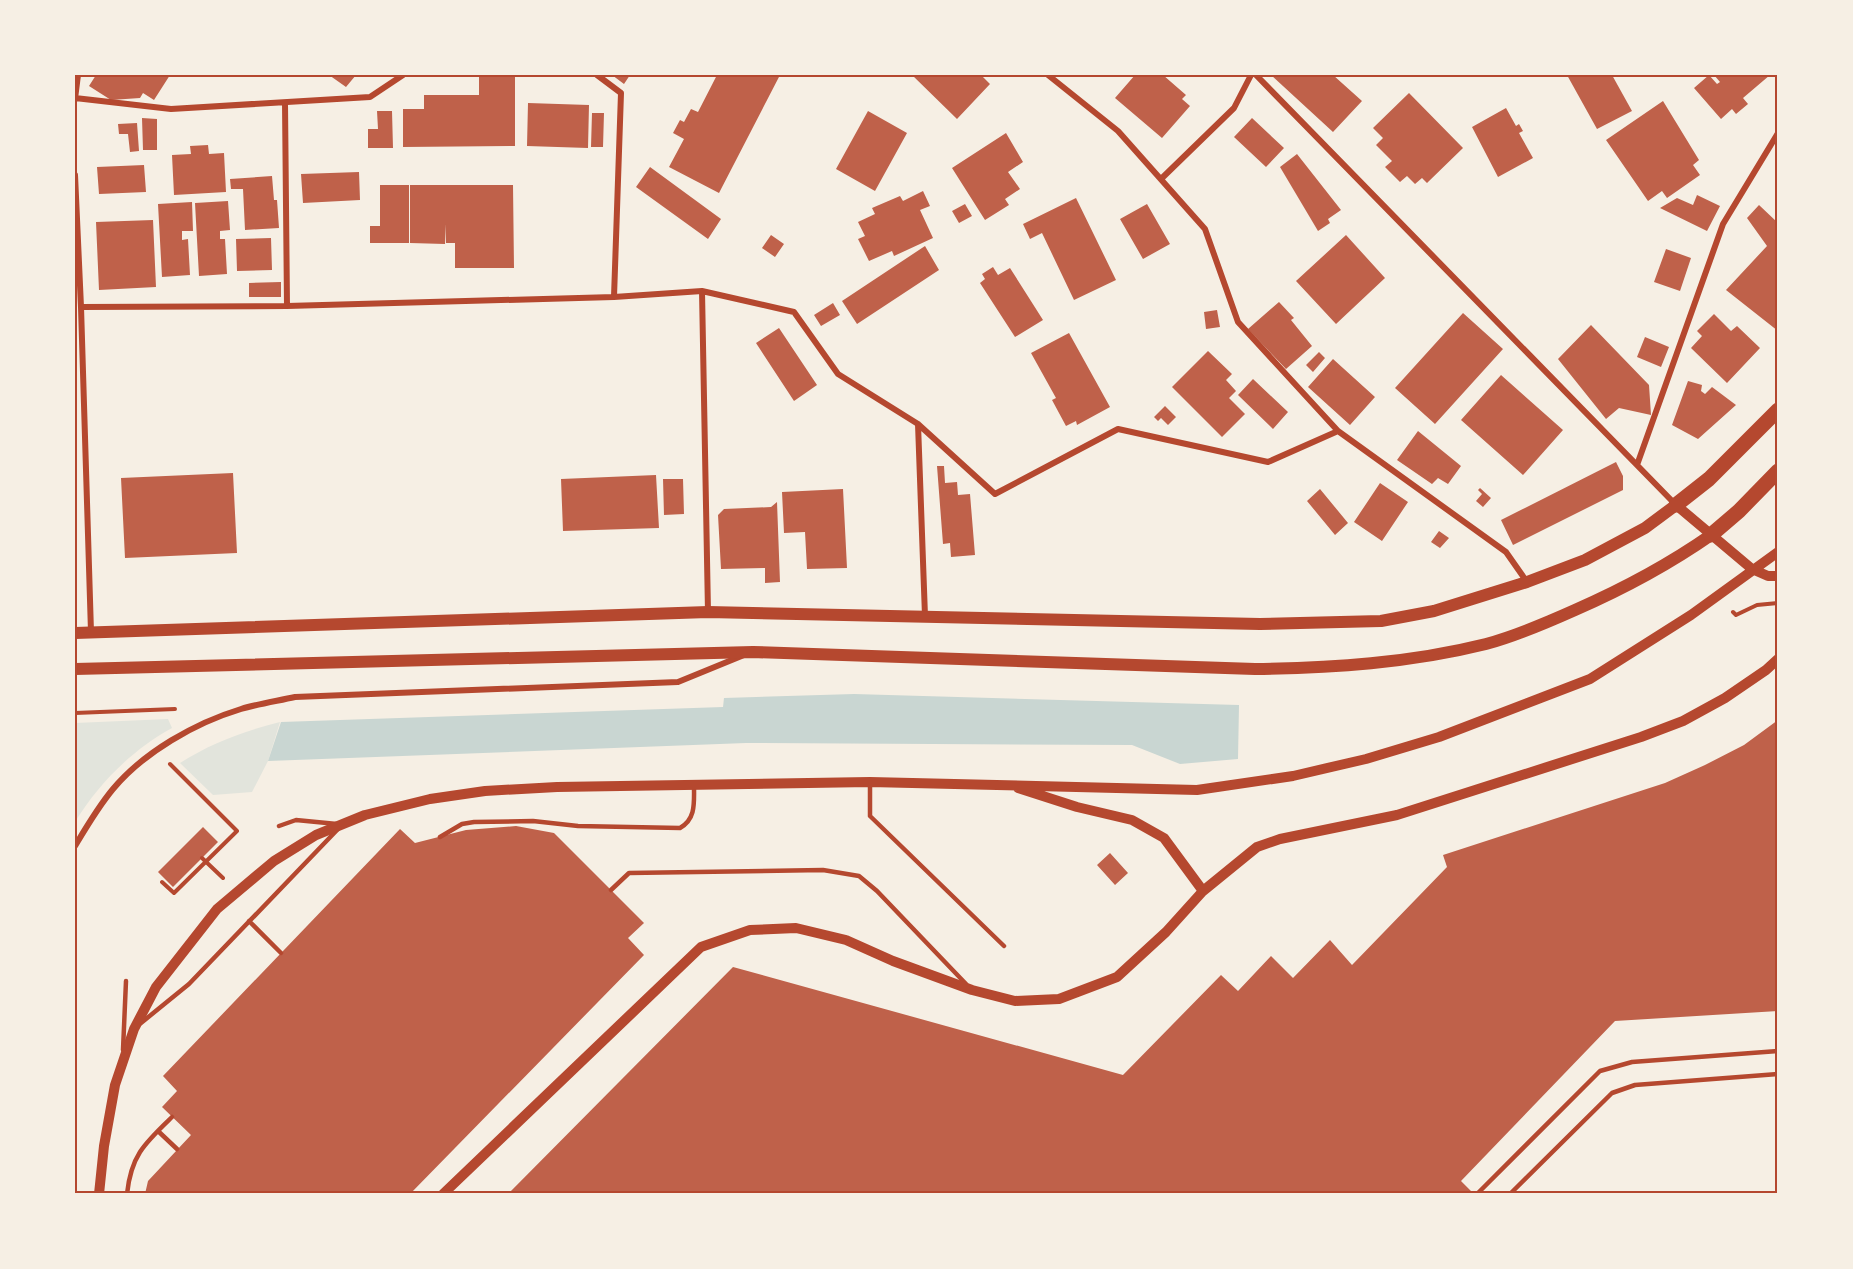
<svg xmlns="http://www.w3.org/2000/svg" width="1853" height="1269" font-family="'Nunito Sans',sans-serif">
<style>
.green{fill:#e2e4dc}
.water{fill:#c9d6d2}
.building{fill:#bf614a}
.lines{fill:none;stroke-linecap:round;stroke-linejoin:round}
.path{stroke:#b5482f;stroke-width:4}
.service{stroke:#b5482f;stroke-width:4.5}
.minor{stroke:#b5482f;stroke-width:6}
.tertiary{stroke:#b5482f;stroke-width:10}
.secondary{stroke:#b5482f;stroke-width:12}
.primary{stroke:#b5482f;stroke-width:15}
.neatline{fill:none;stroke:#b5482f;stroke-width:2}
</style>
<rect width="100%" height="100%" fill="#f6efe4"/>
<!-- green -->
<path class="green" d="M168,719l4,9c-40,22 -73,55 -97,94v-99z
M280,722l-12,39 -16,31 -39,3 -33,-32c31,-20 64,-32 100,-41z"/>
<!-- water -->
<path class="water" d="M854,694l385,11 -1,54 -58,5 -48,-19 -386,-2 -478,18 13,-39 442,-15 1,-9z"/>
<!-- building -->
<path class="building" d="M96,75h74l-16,25 -11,-7 -3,5 -29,2 -22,-14z
M329,75h27l-10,12z
M479,75h36v71l-112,1v-38h21v-14h55z
M612,75h18l-6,9z
M717,75h63l-61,118 -50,-26 15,-28 -11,-6 7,-13 4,2 7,-13 7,3z
M912,75h69l9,9 -33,35z
M1135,75h28l23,20 -4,4 8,7 -28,32 -47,-40z
M1271,75h62l29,26 -29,31z
M1567,75h45l20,36 -35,18z
M1709,75l8,9 3,-2 -6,-7h56l-27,23 5,6 -12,10 -4,-5 -11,10 -27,-31z
M1409,93l54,55 -36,35 -5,-5 -7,6 -8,-8 -7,6 -15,-15 7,-6 -16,-16 7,-7 -10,-10z
M1663,101l36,59 -6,5 7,10 -33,23 -5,-7 -14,10 -42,-61z
M528,103l61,2 -1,43 -61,-2z
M1506,108l10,18 3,-2 4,7 -4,2 14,25 -35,19 -26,-50z
M377,111h15l1,37h-25v-19h10z
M868,111l39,22 -32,58 -39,-22z
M592,113h12l-1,34h-12z
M142,118l15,1v31h-14z
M1252,118l32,30 -18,19 -32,-30z
M137,123l2,28 -9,1 -2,-18h-9l-1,-10z
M1006,133l17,29 -15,10 12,17 -15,10 4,6 -24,15 -33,-52z
M208,145l1,9 15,-1 2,39 -52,3 -2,-40 19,-1 -1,-8z
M1297,154l44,56 -13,9 2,4 -12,8 -38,-64z
M144,165l2,27 -47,2 -2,-27z
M650,167l71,52 -13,20 -72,-52z
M359,172l1,28 -57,3 -2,-29z
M272,176l2,24h3l2,28 -34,2 -2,-41h-12l-1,-10z
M380,185h29v58h-39v-17h10z
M410,185h103l1,83h-59v-25h-9v-19l-1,20 -35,-1z
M923,191l7,15 -10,4 13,28 -39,18 -2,-5 -23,10 -11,-22 7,-3 -7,-14 17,-8 -3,-6 28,-12 3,5z
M1697,195l23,11 -13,25 -47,-23 17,-10 16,7z
M1076,198l40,82 -42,20 -32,-67 -12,6 -7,-15z
M228,201l2,29 -10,1v8h5l2,35 -28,2 -4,-73z
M192,202l1,29h-11v9l6,-1 2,36 -28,2 -4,-73z
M965,204l7,12 -13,7 -7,-12z
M1147,204l23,40 -27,15 -23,-40z
M1759,205l19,18v108l-52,-41 41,-44 -20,-28z
M153,220l3,67 -57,3 -3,-68z
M771,235l13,9 -9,13 -13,-9z
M1346,235l39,43 -49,46 -40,-43z
M271,238l1,32 -35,1 -1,-32z
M925,246l14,24 -82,54 -15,-23z
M1666,249l25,9 -11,33 -26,-9z
M993,267l5,8 12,-7 33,52 -28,17 -35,-54 5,-4 -3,-5z
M281,282v15h-32v-14z
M1279,302l15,16 -3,2 21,26 -26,23 -38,-40z
M833,303l7,12 -19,11 -7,-11z
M1217,310l3,17 -14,2 -2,-17z
M1463,313l40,36 -68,75 -40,-36z
M1714,314l17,17 6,-5 23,22 -33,35 -36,-35 11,-12 -5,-5z
M1591,325l58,60 2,30 -32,-7 -13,11 -48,-60z
M779,328l38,57 -23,16 -38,-58z
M1069,333l41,74 -33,18 -1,-4 -10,5 -14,-26 4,-2 -25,-45z
M1645,337l24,10 -8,20 -24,-10z
M1208,351l24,23 -6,6 10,11 -7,7 16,16 -23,23 -50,-50z
M1319,352l6,6 -12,14 -7,-7z
M1333,359l42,38 -25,28 -42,-38z
M1501,375l62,55 -40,45 -62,-55z
M1253,379l35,33 -15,17 -35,-34z
M1688,381l14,4 -1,6 4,3 7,-7 24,18 -38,34 -26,-14z
M1165,406l11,11 -8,8 -7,-7 -3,3 -4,-4z
M1418,431l43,35 -13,18 -10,-6 -6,6 -35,-24z
M1616,462l7,14v14l-110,55 -12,-25z
M937,466h7l1,17 12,-1 1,13 12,-1 5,61 -24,2 -1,-14 -7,1z
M233,473l4,80 -112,5 -4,-80z
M656,475l3,53 -96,3 -2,-52z
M663,479h20l1,35 -20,1z
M1380,483l28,19 -26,39 -28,-19z
M1480,488l11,10 -8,9 -7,-6 6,-7 -4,-4z
M843,489l4,79 -40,1 -2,-37 -21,1 -2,-41z
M1320,489l28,34 -13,12 -28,-34z
M777,502l3,80 -15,1v-15l-44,1 -3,-54 6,-6 47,-2z
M1439,531l10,7 -9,10 -9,-6z
M1778,720v291l-163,10 -154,160 13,13h-966l225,-227 390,108 98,-100 17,16 33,-35 22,22 37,-38 22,25 95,-98 -4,-12 222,-72 40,-18 39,-20z
M516,826l38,7 90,90 -16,15 16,17 -234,239h-265l3,-13 43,-46 -29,-28 15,-16 -14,-15 237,-247 15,14 51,-13z
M203,827l15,15 -45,45 -15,-15z
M1110,853l18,20 -13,12 -18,-20z"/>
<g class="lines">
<!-- path -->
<path class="path" d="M1733,612l3,3 21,-10 21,-2
M75,713l100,-4
M202,858l21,20
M162,882l12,11 63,-62 -67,-67"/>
<!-- service -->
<path class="service" d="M870,782v34l134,130
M279,826l17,-6 41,4
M440,837l22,-13 12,-2 59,-1 45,5 102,2c16,-9 14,-25 14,-42
M611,890l18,-17 194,-3 36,6 18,15 89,93
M249,921l32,32
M141,1023l48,-39 149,-155
M123,1050l3,-69
M158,1131l19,18
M127,1194c4,-39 18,-51 45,-77
M1477,1194l123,-123 32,-9 146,-11
M1510,1194l102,-101 23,-8 143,-11"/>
<!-- minor -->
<path class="minor" d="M597,75l24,18 -7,204 88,-6 92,21 44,62 80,50 77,70 123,-65 150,33 70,-31 168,121 21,30
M1048,75l70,56 87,98 33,93 100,109
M1256,75l419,429
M75,98l96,11 199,-12 33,-22
M75,99l3,-24
M285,103l2,203
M75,175l6,132 10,325
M1161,179l73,-71 17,-33
M702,291l6,321
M81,307l206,-1 327,-9
M918,424l7,192
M1637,465l86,-241 55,-91
M75,846c12,-20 23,-39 38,-57 31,-37 82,-66 128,-80 17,-5 36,-8 54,-12l383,-15 66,-27"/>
<!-- tertiary -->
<path class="tertiary" d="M1676,505l76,64 16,7h10
M1018,788l59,19 55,13 32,18 39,53
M99,1194l5,-48 11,-61 19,-56 22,-42 61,-78 57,-48 42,-26 49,-20 65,-16 55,-8 72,-4 313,-5 327,8 96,-14 73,-17 73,-22 151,-58 101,-64 87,-63
M443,1194l258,-247 49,-17 46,-2 50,12 47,21 79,29 43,11 44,-2 58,-22 49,-45 37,-41 54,-44 23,-8 117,-24 244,-78 42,-16 42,-23 41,-28 12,-11"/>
<!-- secondary -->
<path class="secondary" d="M75,633l633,-21 552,12 121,-3 53,-10 93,-29 58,-22 60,-32 31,-23
M75,669l678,-17 502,17c77,-1 155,-6 231,-25 30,-8 60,-21 89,-34 48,-21 93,-45 136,-75"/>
<!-- primary -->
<path class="primary" d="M1676,505l33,-26 69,-69
M1711,535l28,-24 39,-40"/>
</g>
<!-- border -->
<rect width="1853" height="1269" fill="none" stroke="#f6efe4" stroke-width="153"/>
<rect x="76" y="76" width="1700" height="1116" class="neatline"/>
</svg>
